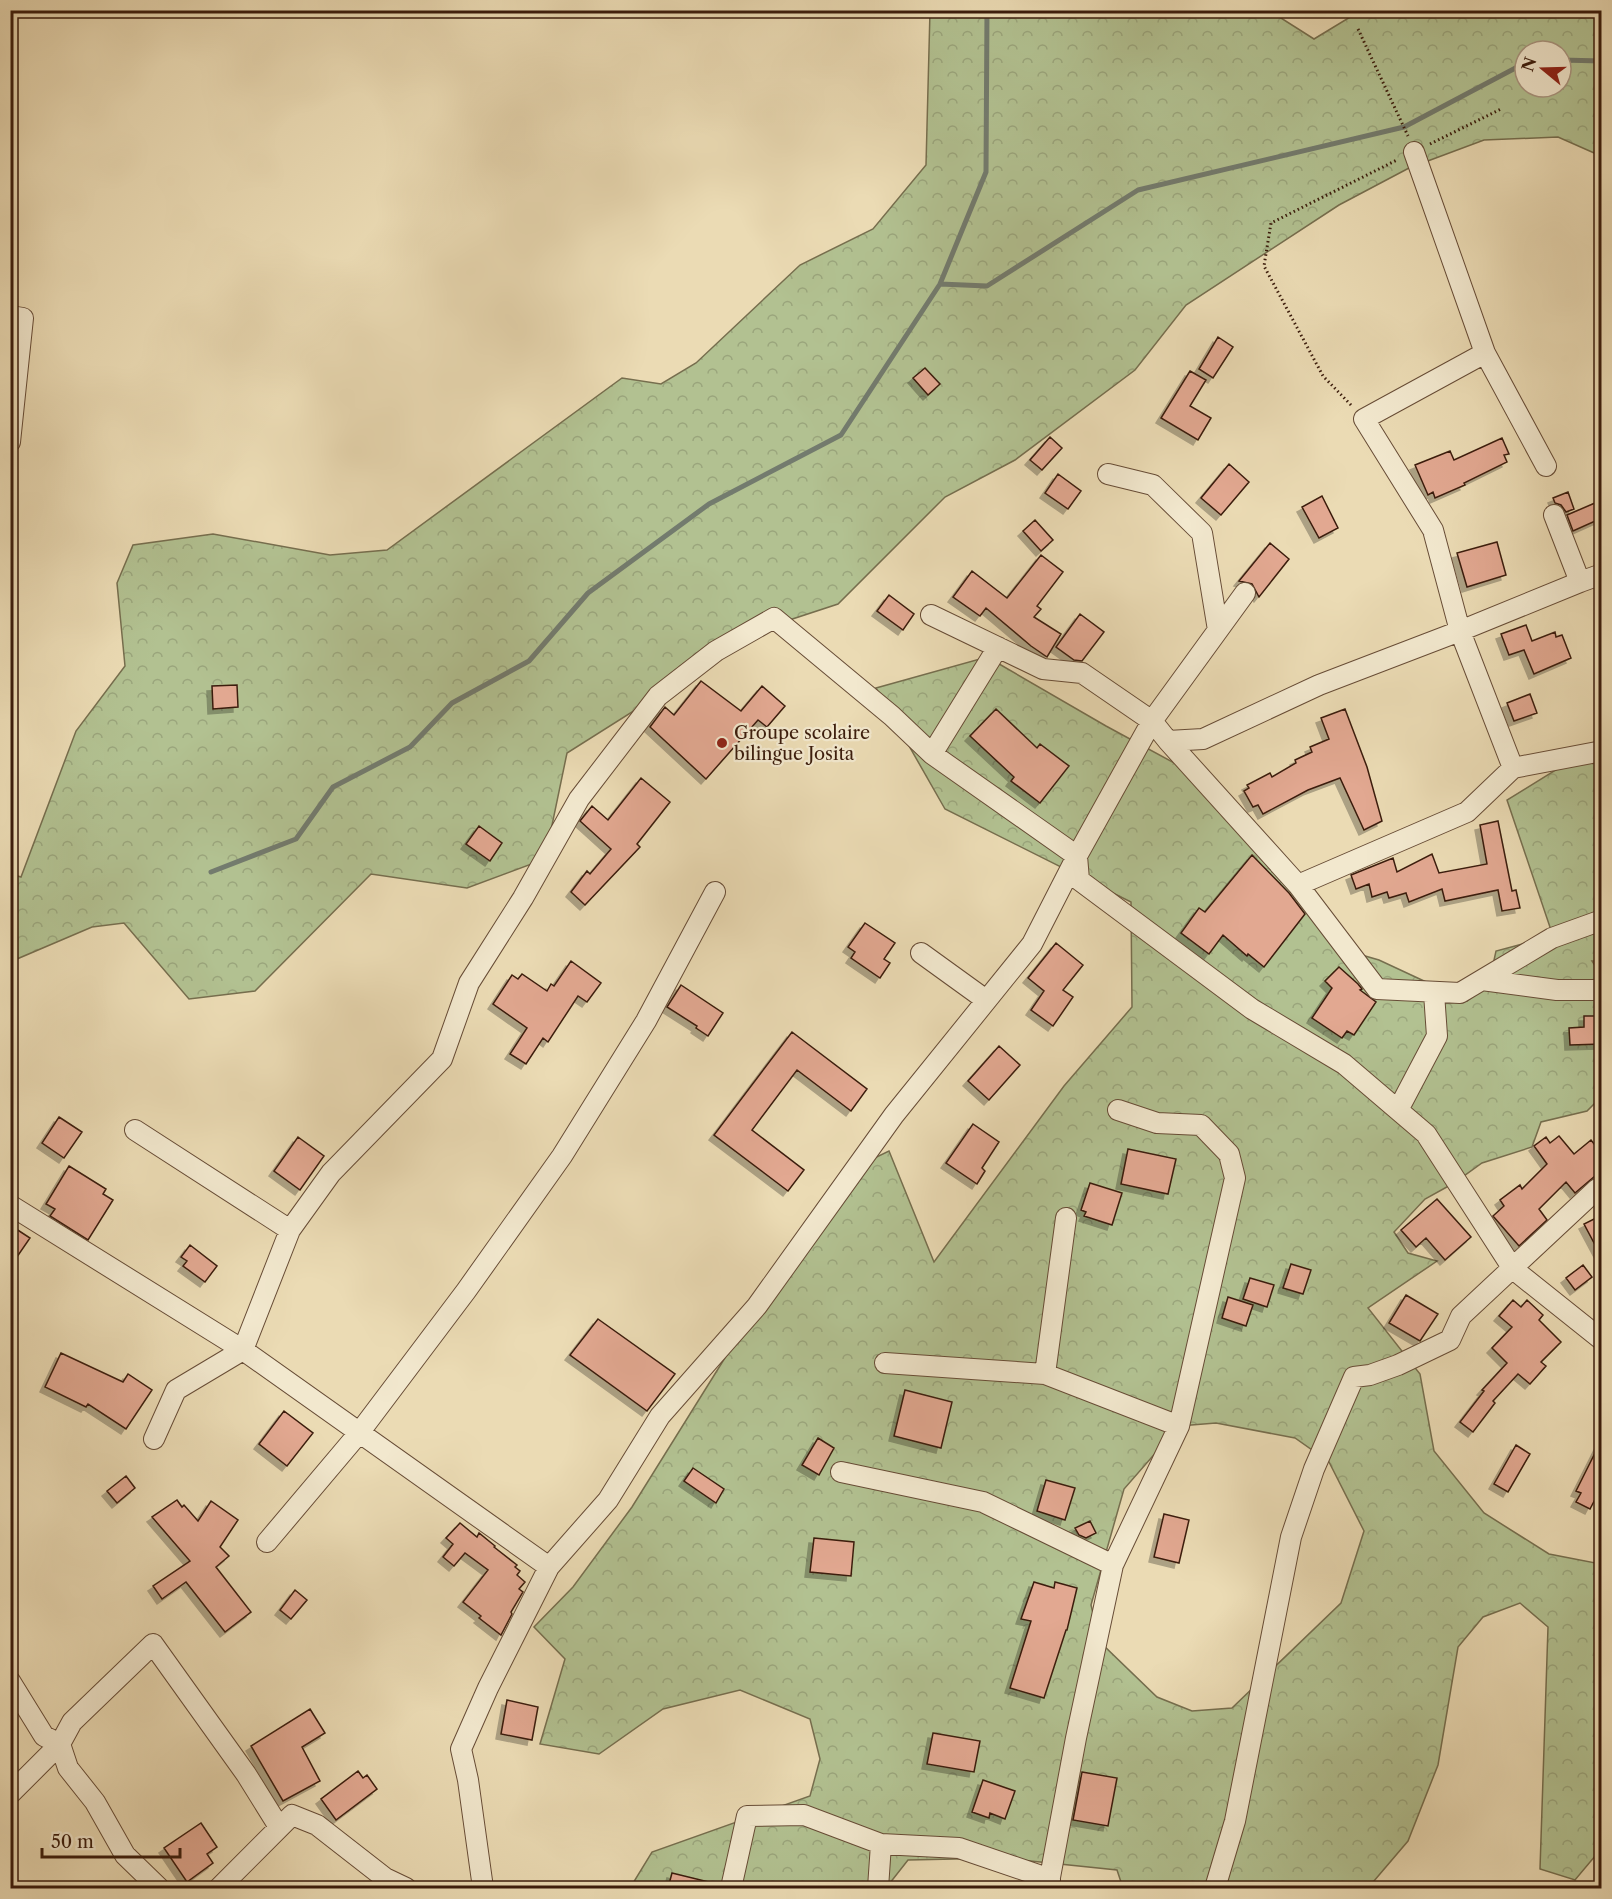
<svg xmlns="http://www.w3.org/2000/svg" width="1612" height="1899" font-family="'Libre Caslon Text',serif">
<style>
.forest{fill:url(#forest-crowns);stroke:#766e4e;stroke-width:1.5;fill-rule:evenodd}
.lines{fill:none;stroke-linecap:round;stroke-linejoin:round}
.stream{stroke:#737b6e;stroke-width:5}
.building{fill:#e2a891;stroke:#3b1c0c;stroke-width:1.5;filter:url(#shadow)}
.street-casing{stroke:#674c36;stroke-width:22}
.path{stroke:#3b1c0c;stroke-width:3;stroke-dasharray:1.5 3;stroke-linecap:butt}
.street{stroke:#f2e8ce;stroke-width:20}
.poi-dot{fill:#8f2418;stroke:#f2e8ce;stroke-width:2}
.labels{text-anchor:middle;stroke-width:4.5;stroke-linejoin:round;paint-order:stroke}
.poi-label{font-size:18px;fill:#3b1c0c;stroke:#f2e8ce;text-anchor:start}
</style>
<defs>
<pattern id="forest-crowns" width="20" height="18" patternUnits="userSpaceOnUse" patternTransform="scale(1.5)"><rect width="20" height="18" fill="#b2c191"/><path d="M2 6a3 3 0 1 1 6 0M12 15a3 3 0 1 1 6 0" fill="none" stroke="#9aa57c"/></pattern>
<filter id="shadow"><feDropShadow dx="-5" dy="5" stdDeviation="0" flood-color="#0004"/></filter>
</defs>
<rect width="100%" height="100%" fill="#ebdbb4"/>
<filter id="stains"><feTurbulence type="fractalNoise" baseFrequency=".00333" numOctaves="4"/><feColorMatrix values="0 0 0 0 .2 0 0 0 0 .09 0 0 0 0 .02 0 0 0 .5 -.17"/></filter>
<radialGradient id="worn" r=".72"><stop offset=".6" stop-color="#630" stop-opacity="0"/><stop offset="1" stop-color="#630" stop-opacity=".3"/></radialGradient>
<!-- forest -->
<path class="forest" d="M930,11h340l44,28 46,-28h241v145l-43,-19 -74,3 -75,28 -70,37 -153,100 -51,65 -120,90 -70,37 -107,107 -73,24 -198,125 -22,106 -78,29 -96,-14 -116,117 -66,8 -65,-76 -32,4 -75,32 -6,6v-91l10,3 55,-146 49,-65 -8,-83 16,-38 80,-11 117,21 57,-5 235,-172 39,6 35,-21 104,-98 73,-36 53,-64zM1525,51h36v36h-36z
M987,657l119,69 96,52 132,169 45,13 88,41 22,-18 7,-32 57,-15 -46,-136 94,-58 1,219h-10l9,14v122l-14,14 -46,11 -9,25 -50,16 -28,20 -29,16 -31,33 14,21 29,8 -69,47 52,66 14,77 50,62 65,41 52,10v285l-26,31 -35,-11 8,-242 -28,-24 -37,14 -25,30 -20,118 -30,76 -40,47h-245l-6,-18 -115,-12 -94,2 -22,28h-256l22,-36 158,-56 10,-37 -10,-40 -70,-29 -77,19 -64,45 -59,-10 25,-85 -31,-32 39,-40 59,-80 207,-332 50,-24 45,111 130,-176 68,-79 -1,-105 -186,-93 -69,-121zM1216,1423l79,15 34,24 35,69 -23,72 -109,105 -40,3 -35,-14 -57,-55 -9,-37 33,-116 55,-63z"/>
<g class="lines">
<!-- stream -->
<path class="stream" d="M1561,60l41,1
M940,284l47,2 151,-96 266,-63 121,-64
M211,872l85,-33 37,-52 77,-40 42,-44 77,-42 59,-68 121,-89 132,-69 99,-151 46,-112 1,-162"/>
</g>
<!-- building -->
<path class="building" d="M1218,337l15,10 -20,31 -14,-9z
M925,368l15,16 -12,11 -15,-17z
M1190,371l16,9 -16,26 21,12 -13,22 -37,-22z
M1050,437l12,11 -20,22 -12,-10z
M1502,438l7,16 -5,1 3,7 -43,21 1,2 -30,13 -2,-6 -5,3 -13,-30 35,-14 4,9z
M1229,464l20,18 -28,33 -20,-17z
M1058,474l23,17 -13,18 -23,-16z
M1568,492l6,17 -8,3 -5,-7 -6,-2 -2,-5z
M1322,496l16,32 -19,10 -17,-31z
M1602,500v18l-29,13 -6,-16z
M1035,520l18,20 -12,11 -18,-20z
M1497,542l9,33 -39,12 -10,-34z
M1270,543l19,16 -30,38 -7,-13 -13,-3z
M1041,555l22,17 -26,34 4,3 -7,8 27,17 -14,23 -16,-11 -45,-38 -6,8 -27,-19 19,-26 35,27z
M889,595l25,19 -11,16 -26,-19z
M1080,614l24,18 -22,29 -8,-1 -18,-13z
M1526,625l6,16 23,-9 1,5 6,-2 9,23 -37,16 -10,-24 -15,5 -8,-21z
M701,681l40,30 21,-25 23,20 -18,21 -9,-7 -52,59 -56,-52 15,-20 9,8z
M237,685l1,22 -25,2 -1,-23z
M1530,694l7,19 -23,8 -7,-18z
M996,709l41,39 3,-4 29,22 -29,37 -29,-22 3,-4 -44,-41z
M1345,709l22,58 15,54 -18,9 -24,-52 -32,12 -45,24 -5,-9 -5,2 -9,-16 5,-3 -2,-3 23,-12 2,4 24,-14 -1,-3 17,-8 -2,-5 19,-8 -8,-21z
M641,778l29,24 -33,42 3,3 -55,58 -14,-13 16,-21 3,3 21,-25 -31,-28 12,-15 16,14z
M1498,821l14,70 4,-1 4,18 -18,3 -4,-21 -53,11 -3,-12 -33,13 -3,-9 -17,5 -2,-6 -15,5 -3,-13 -13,5 -5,-14 42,-17 4,14 35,-18 7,19 48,-9 -7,-39z
M479,826l23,17 -12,18 -24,-17z
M1252,855l37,38 16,21 -41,53 -16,-13 -1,2 -24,-21 -14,19 -28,-21 18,-25 6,4z
M865,923l30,20 -11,16 6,4 -10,15 -29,-20 4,-6 -7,-5z
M1056,943l27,22 -20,25 10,7 -20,29 -22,-16 13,-19 -16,-13z
M571,961l30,22 -14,19 -9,-6 -30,46 -5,-4 -17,26 -16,-10 17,-26 -34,-24 19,-29 6,4 4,-5 25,17 4,-7 3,2z
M1339,967l19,17 4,5 -2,1 16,12 -22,33 -7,-4 -5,7 -30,-20 20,-30 -7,-7z
M681,985l42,28 -15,23 -12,-8 1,-2 -30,-19z
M1584,1016h18v28l-32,1 -1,-17 15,-1z
M792,1032l75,57 -16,22 -54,-41 -45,60 52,40 -16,21 -74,-56z
M999,1046l21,19 -31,35 -21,-19z
M59,1117l23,15 -18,26 -22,-15z
M973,1124l26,18 -17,26 3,3 -8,13 -31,-21z
M1559,1136l15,18 17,-14 11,14v16l-27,23 -9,-11 -27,27 8,11 -28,26 -26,-30 11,-10 -4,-6 20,-15 2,4 25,-25 -13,-18 12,-9 4,6z
M298,1137l26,19 -24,34 -26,-19z
M1128,1149l48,10 -8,35 -47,-10z
M69,1166l37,23 -3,5 10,6 -25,40 -38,-24 5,-7 -9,-5z
M1090,1183l32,10 -10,32 -28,-9 2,-4 -5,-2z
M1437,1199l34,38 -26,23 -19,-22 -10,9 -15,-17z
M1602,1215v43l-18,-34z
M10,1225l20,13 -20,29z
M190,1245l27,21 -12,16 -22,-16 4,-5 -6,-4z
M1291,1264l20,6 -8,24 -20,-6z
M1583,1265l9,12 -17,13 -9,-12z
M1250,1278l24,7 -7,22 -24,-8z
M1406,1295l32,19 -18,27 -31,-18z
M1228,1297l25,8 -7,21 -24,-8z
M1513,1300l8,7 6,-7 16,15 -4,5 22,22 -20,20 5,4 -16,18 -12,-10 -25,27 2,2 -22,29 -13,-10 24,-31 -2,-1 25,-27 -15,-15 20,-21 -13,-11z
M598,1319l77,55 -28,37 -77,-56z
M61,1353l62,29 5,-8 24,16 -26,39 -38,-25 -2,3 -41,-20z
M905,1390l47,12 -11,46 -47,-12z
M284,1411l29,22 -26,33 -28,-22z
M818,1438l16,10 -15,27 -17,-10z
M1602,1439v47l-12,23 -14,-7 5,-9 -5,-2z
M1516,1445l14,9 -22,38 -14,-8z
M693,1468l31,21 -8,14 -32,-22z
M126,1476l9,12 -18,15 -10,-12z
M1046,1480l29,8 -10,32 -28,-9z
M177,1500l5,7 2,-2 14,16 13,-20 27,19 -18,27 9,9 -13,11 35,45 -26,20 -39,-50 -24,17 -9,-13 37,-25 -38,-44z
M1164,1514l25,6 -10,43 -25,-6z
M1090,1521l6,12 -10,5 -7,-3 -4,-7z
M460,1523l17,14 2,-4 16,13 -1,1 23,18 -2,2 5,4 -3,4 8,7 -6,7 4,3 -12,20 1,2 -11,21 -22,-17 2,-2 -18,-14 25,-32 -23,-17 -11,13 -11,-9 10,-13 -7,-6z
M814,1538l40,4 -3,34 -41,-4z
M1034,1582l20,6 1,-6 22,6 -10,42h-1l-22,68 -34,-10 21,-67 -10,-2z
M295,1590l12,10 -16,19 -11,-9z
M507,1700l31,7 -6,33 -31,-6z
M310,1709l15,24 -23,14 18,34 -37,20 -32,-55z
M933,1733l47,8 -6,31 -47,-8z
M358,1771l5,7 4,-3 10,14 -41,31 -15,-21z
M1082,1772l35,6 -9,48 -35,-6z
M983,1780l32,11 -10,28 -15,-6 -1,5 -17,-6z
M201,1823l16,24 -10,7 6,9 -26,19 -23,-34z
M672,1873l41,10 -1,5h-44z"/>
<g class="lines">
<!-- street casing -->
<g class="street-casing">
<path id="street" d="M1414,152l71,201 61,113
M10,316l13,2 -13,124
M1485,353l-121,66 69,111 27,101 53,137
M1108,474l45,11 49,48 16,97
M1580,582l22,-8
M931,615l112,54 39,4 70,48 16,20 35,-2 116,-54 141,-54 120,-49 -26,-67
M1168,741l130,144 79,104 83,4 92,-55 50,-18
M932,754l66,-107
M1298,885l169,-73 46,-44 89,-17
M921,953l65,47
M1482,980l75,10h45
M1398,1110l39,-74 -3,-43
M135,1130l155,100
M10,1205l233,145 306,217
M1066,1218l-21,156 134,52
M885,1363l160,11
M154,1439l22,-49 67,-40 47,-120 41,-57 111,-114 27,-76 54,-85 56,-99 79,-103 58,-45 58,-33 118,98 40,38 145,102 2,24 173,129 92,55 82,70 87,135 89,71
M841,1472l142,30 130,63
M267,1542l92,-109 107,-142 96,-135 84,-135 69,-129
M10,1681l34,55 16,8 -50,50
M159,1888l-34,-33 -30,-53 -27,-34 -8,-24 12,-22 81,-78 93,130 33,53
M219,1888l73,-73 25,10 68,53 21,10
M483,1888l-15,-108 -7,-31 27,-61 61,-121 59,-67 52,-84 97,-110 137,-191 138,-171 45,-88 75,-135 93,-128
M731,1888l16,-72 57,-1 77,29 78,4 91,31
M878,1888l3,-44
M1048,1888l28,-150 37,-173 66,-139 56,-248 -6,-24 -28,-29 -44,-2 -39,-13
M1215,1888l20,-67 56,-284 23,-68 40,-92 16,-2 28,-10 52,-25 11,-24 136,-127 5,1"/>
</g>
<!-- path -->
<path class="path" d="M1358,29l50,107
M1430,144l71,-35
M1351,405l-28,-29 -59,-110 7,-43 126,-63"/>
<!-- street -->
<use href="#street" class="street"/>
</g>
<!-- markers -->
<circle class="poi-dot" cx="722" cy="743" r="6"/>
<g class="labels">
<!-- poi labels -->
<g class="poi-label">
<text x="734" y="739">Groupe scolaire<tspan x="734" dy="21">bilingue Josita</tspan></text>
</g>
</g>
<!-- margin -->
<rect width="1612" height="1899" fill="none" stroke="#ebdbb4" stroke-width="36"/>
<rect x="12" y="12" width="1588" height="1875" fill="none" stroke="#3b1c0c" stroke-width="3"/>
<rect x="18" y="18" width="1576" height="1863" fill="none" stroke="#3b1c0c" stroke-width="1.5"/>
<!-- north arrow -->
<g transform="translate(1543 69) rotate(289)"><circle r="28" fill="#f2e8ce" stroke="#a99680" stroke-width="1.5"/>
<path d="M0-4.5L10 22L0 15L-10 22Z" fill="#8f2418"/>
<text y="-9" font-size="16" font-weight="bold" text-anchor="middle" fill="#3b1c0c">N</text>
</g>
<!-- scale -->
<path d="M42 1848v9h138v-9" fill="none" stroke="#3b1c0c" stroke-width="3"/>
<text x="51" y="1848" font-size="18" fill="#3b1c0c" stroke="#f2e8ce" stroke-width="4.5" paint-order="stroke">50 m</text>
<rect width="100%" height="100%" filter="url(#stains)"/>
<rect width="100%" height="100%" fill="url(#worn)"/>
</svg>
